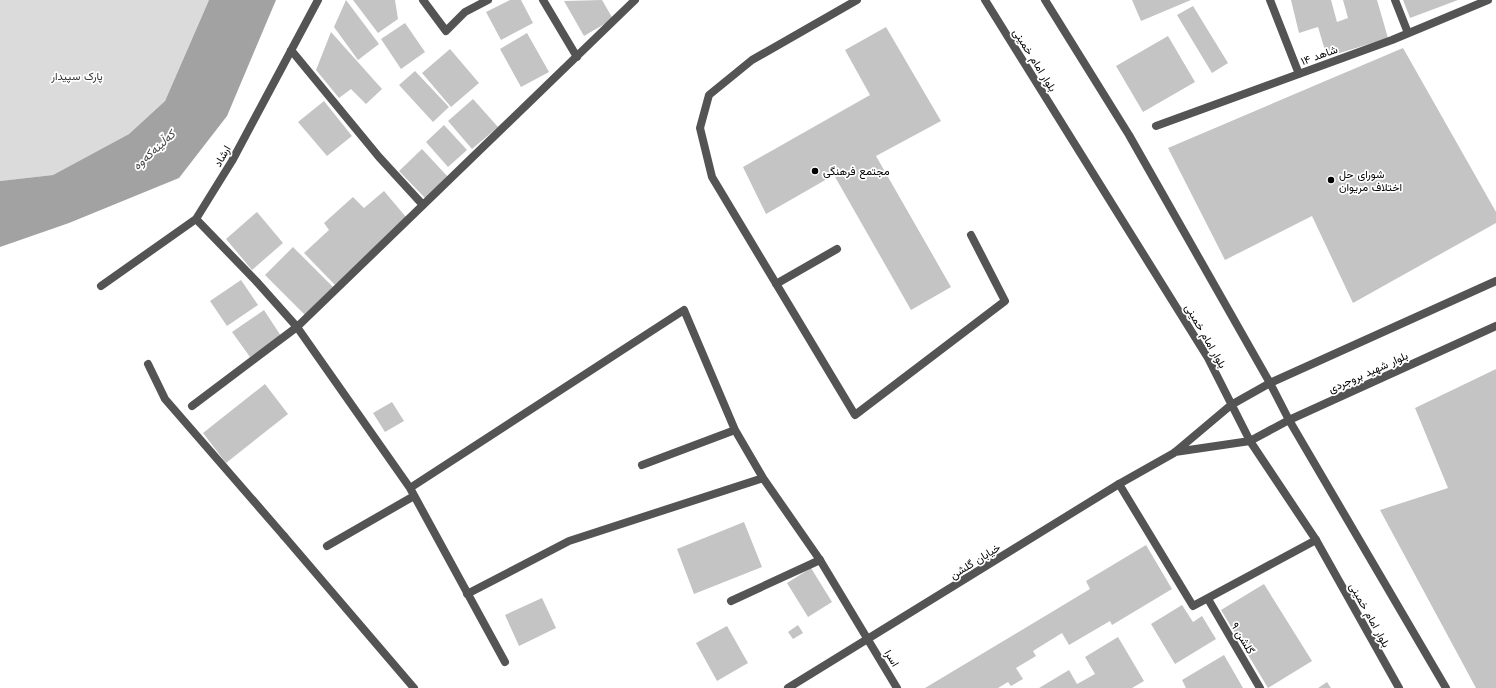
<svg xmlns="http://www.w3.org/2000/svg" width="1496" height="688" font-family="'Work Sans',Vazirmatn,sans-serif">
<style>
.green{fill:#dbdbdb}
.water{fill:#a2a2a2}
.building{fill:#c4c4c4}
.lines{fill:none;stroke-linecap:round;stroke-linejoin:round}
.service{stroke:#545454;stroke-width:8}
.minor{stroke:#545454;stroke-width:8}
.tertiary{stroke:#545454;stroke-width:8}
.poi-dot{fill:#000;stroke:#fff;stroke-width:1.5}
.labels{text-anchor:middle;stroke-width:3.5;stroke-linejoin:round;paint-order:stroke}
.street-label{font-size:11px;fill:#000;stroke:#fff}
.park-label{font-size:11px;fill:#323232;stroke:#fff}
.poi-label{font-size:11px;fill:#000;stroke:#fff;text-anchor:start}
.water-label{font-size:12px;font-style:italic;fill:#434343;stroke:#fff}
</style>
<rect width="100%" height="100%" fill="#fff"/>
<!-- green -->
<path class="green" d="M0,0h209l-44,101 -36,33 -76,41 -53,6z"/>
<!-- water -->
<path class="water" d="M209,0h67l-49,116 -48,62 -110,45 -69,24v-66l53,-6 76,-41 36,-33z"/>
<!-- building -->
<path class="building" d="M346,0l33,44 -21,16 -24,-33z
M353,0h42l3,19 -20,14z
M510,0h11l12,23 -32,17 -15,-28z
M602,0l11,19 -29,17 -20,-35z
M1132,0h59l-50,21z
M1291,0h40l6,22 11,-4 -5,-18h34l11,38 -61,19 -9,-30 -19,6z
M1403,0h55l-48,18z
M1193,6l35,57 -16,10 -35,-58z
M405,23l20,29 -24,17 -20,-30z
M886,27l55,94 -65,35 75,131 -40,23 -77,-135 -68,39 -23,-47 127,-72 -25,-45z
M331,32l51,57 -16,15 -15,-15 -12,9 -23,-28z
M527,33l22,39 -28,15 -21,-38z
M1168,36l27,46 -52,30 -27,-46z
M1403,48l93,164v11l-143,80 -41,-87 -87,44 -57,-112z
M450,49l29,34 -28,24 -29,-34z
M415,71l34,36 -16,15 -34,-37z
M473,99l25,28 -26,22 -24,-28z
M324,101l28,35 -25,20 -29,-34z
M444,125l23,25 -19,17 -22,-25z
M422,149l26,28 -22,22 -27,-28z
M384,191l22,26 -71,68 -31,-32 25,-23 -5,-7 29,-26 11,11z
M257,212l26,31 -31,27 -26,-31z
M293,247l40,40 -28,28 -40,-40z
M241,280l17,25 -31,21 -17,-25z
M264,310l17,26 -31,21 -18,-25z
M1496,369v319h-20l-96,-178 68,-22 -33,-80z
M265,384l23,30 -62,49 -23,-30z
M392,402l12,19 -19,11 -12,-19z
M744,522l18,45 -68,27 -17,-45z
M1146,545l26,44 -60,36 -2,-4 -41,24 -7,-12 -29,18 3,5 -20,12 7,11 -12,7 -3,-4 -10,6h-73l165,-99 -4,-8z
M811,568l21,34 -24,15 -21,-34z
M1264,584l48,77 -44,27 -47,-78z
M542,598l14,30 -37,18 -14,-31z
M1182,605l11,17 9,-6 14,23 -41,25 -24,-40z
M798,625l5,8 -10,6 -5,-7z
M727,626l21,37 -31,18 -21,-38z
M1118,637l26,44 -12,7h-93l30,-18 8,14 18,-10 -10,-17z
M1224,655l19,33h-57l-4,-8z
M1327,682l4,6h-13z"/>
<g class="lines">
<!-- service -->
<path class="service" d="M857,0l-105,60 -43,35 -9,33 12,49 143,238 150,-114 -34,-66
M776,284l61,-35
M731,601l89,-41"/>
<!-- minor -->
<path class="minor" d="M423,0l23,31 19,-19 23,-12
M543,0l34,57
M1270,0l29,74
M1395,0l13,33
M291,50l88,107 44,48
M1156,126l236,-86 96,-40
M196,219l60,62 41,46 113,161 95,174
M101,286l95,-67 36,-58 86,-161
M148,364l17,35 119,137
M192,406l105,-79 338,-327
M642,465l93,-35
M1119,484l74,122 123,-66
M410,488l274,-178 51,120 28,48 57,82 77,128
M327,546l87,-50
M467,594l102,-53 194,-63
M1208,599l52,89"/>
<!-- tertiary -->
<path class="tertiary" d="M985,0l223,358 42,83 66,99 83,148
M1045,0l84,135 141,248 19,37 157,268
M1175,452l75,-11 39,-21 207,-94
M284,536l130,152
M788,688l331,-204 55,-31 57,-48 39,-22 226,-102"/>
</g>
<!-- markers -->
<g class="poi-dot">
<circle cx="815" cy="171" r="4"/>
<circle cx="1331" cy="180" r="4"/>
</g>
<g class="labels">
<!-- street labels -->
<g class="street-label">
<text transform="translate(1319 55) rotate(-20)" y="4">شاهد ۱۴</text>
<text transform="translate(1035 60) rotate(58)" y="4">بلوار امام خمینی</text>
<text transform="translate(222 156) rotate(-60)" y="4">ارشاد</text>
<text transform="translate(1206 336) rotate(60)" y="4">بلوار امام خمینی</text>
<text transform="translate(1368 372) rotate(-24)" y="4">بلوار شهید بروجردی</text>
<text transform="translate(975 561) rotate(-32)" y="4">خیابان گلشن</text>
<text transform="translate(1370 615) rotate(61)" y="4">بلوار امام خمینی</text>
<text transform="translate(1243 638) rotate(59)" y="4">گلشن ۹</text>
<text transform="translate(892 658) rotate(59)" y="4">اسرا</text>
</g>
<!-- park labels -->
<g class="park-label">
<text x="77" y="80">پارک سپیدار</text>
</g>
<!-- poi labels -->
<g class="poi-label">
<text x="823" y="175">مجتمع فرهنگی</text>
<text x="1339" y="178">شورای حل<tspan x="1339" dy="13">اختلاف مریوان</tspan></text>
</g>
<!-- water labels -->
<g class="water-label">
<text transform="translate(154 150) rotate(-42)" y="4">کەڵینەکەوە</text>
</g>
</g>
</svg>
